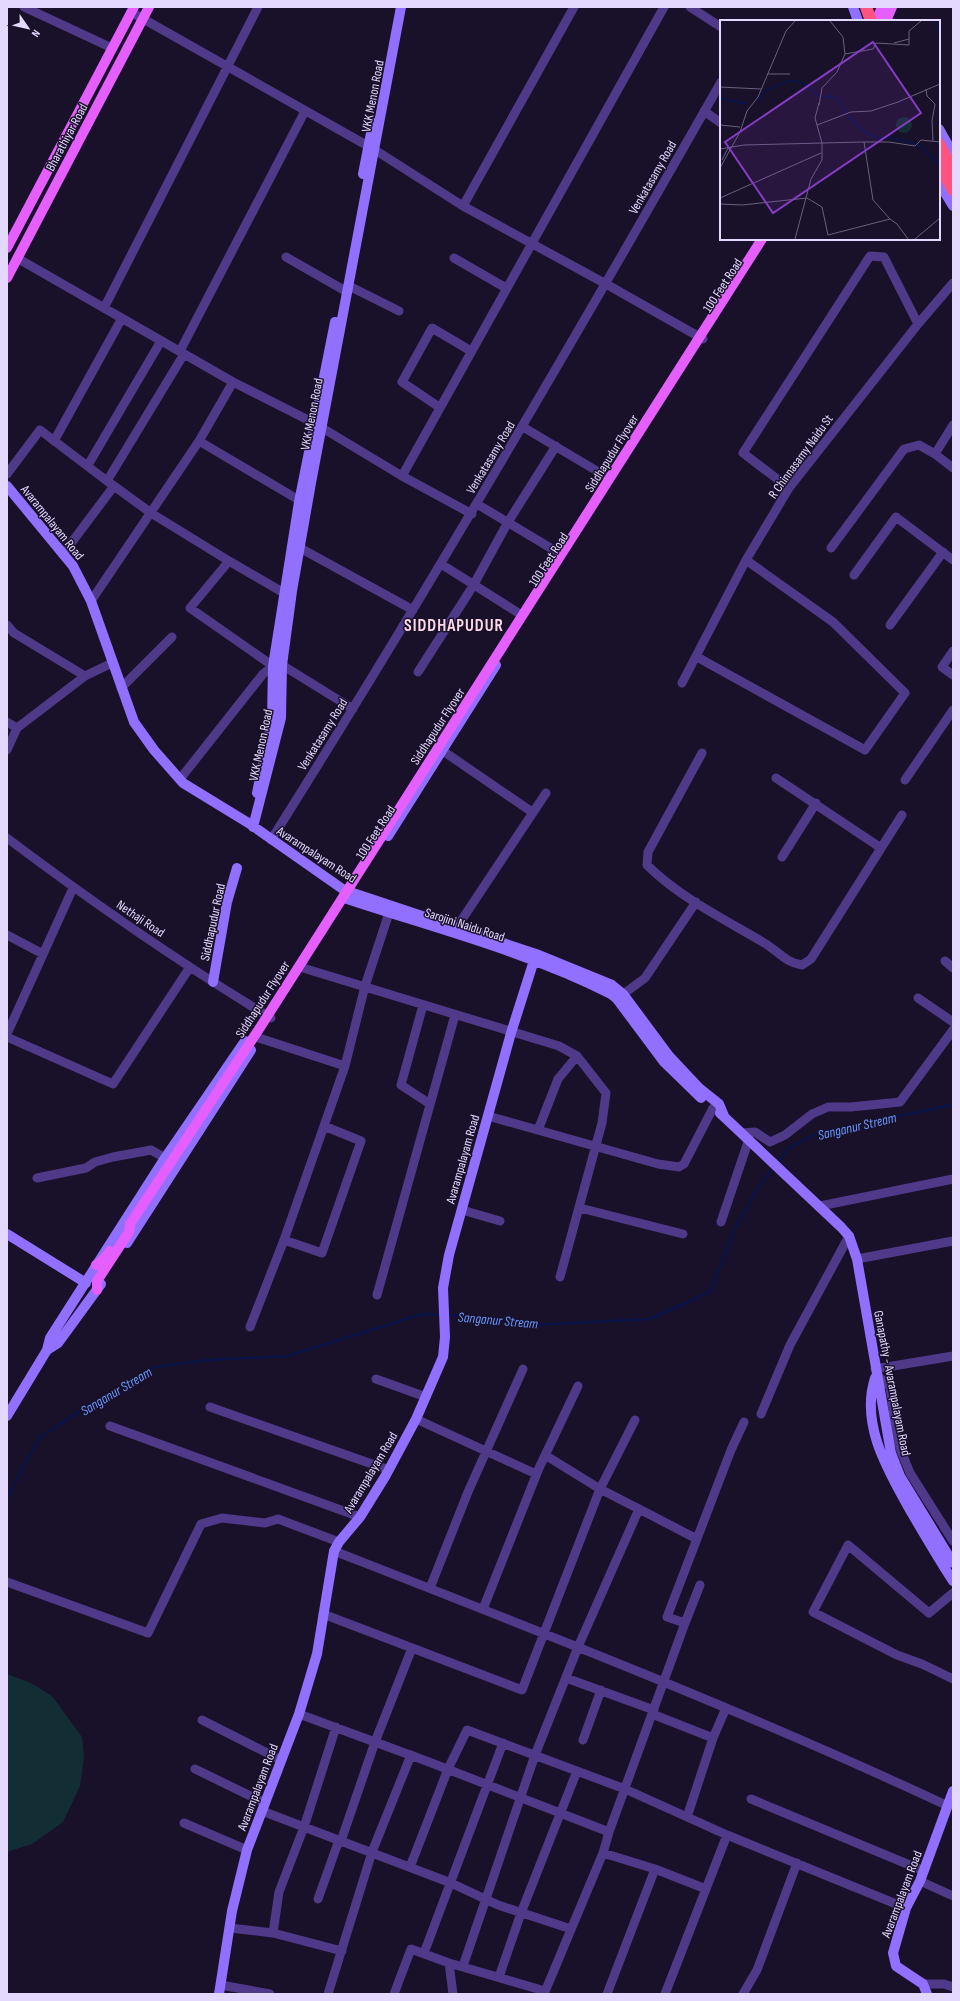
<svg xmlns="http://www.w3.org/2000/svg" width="960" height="2001" font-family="'Sofia Sans Condensed',sans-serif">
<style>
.green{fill:#122d33}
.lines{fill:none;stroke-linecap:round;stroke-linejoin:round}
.stream{stroke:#091348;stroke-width:2.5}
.street{stroke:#4e3a89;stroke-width:9}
.secondary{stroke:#916fff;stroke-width:10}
.primary{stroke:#e55fff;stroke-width:10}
.highway{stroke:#ff5380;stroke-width:12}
.primary-bridge{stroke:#e55fff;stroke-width:10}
.highway-bridge{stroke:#ff5380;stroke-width:12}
.labels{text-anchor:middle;stroke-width:3;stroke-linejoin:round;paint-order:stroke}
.street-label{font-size:13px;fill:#e4d8ff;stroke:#191029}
.water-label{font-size:14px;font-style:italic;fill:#6697ff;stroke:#191029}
.district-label{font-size:17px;font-weight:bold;letter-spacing:1px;fill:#ffdae9;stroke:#191029}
.inset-river{fill:none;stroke:#091348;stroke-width:2}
.inset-road{fill:none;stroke:#6a607f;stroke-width:1}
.view{fill:#863dc5;fill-opacity:0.15;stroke:#863dc5;stroke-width:2}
.inset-edge{fill:none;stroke:#e4d8ff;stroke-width:2}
</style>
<rect width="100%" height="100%" fill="#191029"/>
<!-- green -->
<path class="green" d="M7,1674l24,9 21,13 30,41 2,20 -4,29 -17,36 -31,22 -25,8z"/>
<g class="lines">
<!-- stream -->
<path class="stream" d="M777,1163l12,-15 34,-17 130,-26
M448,1315l29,2 57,8 116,-6 60,-27 26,-66 21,-36 17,-23
M7,1498l32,-60 57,-37 59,-34 53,-7 80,-4 134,-42 21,1"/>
<!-- street -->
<path class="street" d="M24,7l88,41
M690,7l31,20
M131,12l244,138 88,56 143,78 97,55
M704,111l17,12
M463,206l111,-199
M286,257l56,32
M17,258l216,124 81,41 88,53 70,38
M454,258l52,30
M349,286l50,25
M104,308l154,-301
M180,351l125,-240
M439,407l-37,-25 30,-54 39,23
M523,427l84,50
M54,441l68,-123
M199,441l105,62
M935,454l18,-29
M88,465l73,-124
M7,474l33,-44 67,51
M402,476l262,-469
M114,486l37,27 78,48
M789,488l-46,-35 127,-197 14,1 34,67
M477,504l82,49
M300,548l113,62
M831,548l73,-99 15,-4 16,9 18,14
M63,554l51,-68 -7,-5 77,-127
M441,564l79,50
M854,575l42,-58 57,43
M91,601l108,-160 34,-59
M7,625l7,8 71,43
M890,625l53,-73
M953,651l-11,16 11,8
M697,657l168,93 40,-57 -72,-71 -87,-62
M277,666l5,-1 71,44
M418,672l55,-86 35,-64 48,-76
M682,683l64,-123 43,-72 129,-164 35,-41
M121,688l51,-51
M7,722l10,6
M7,750l10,-22 68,-52 27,-13
M443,751l89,61
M702,753l-54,99 -1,13c33,33 79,55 119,79 14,9 19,18 36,21l9,-6 91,-144
M776,778l105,70
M180,779l83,-105 10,-8 -83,-58 39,-47 55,32
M905,780l48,-70
M7,838c85,64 173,125 264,180
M271,840c157,-249 305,-503 450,-758
M782,857l34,-54
M457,927l89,-134
M7,935l36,19
M945,961l8,7
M303,968l256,78 18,10 29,37 -4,30 -42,154
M618,998l27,-20 51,-76
M918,998l35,24
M423,1005l-22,80 29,19
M7,1034l66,-146
M7,1037l106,47 77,-117
M259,1038l86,28
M488,1116l170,48 21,3 5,-3 29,-56
M538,1130l20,-51 19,-23
M743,1133l12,-1 15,10 15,-7 27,-21 16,-7h23l49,-5 53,-72
M37,1178l49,-10 9,-6 18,-5 38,-7 14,8
M820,1206l133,-27
M580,1208l103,26
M462,1210l38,11
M721,1222l28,-83
M284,1240l38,13 39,-112 -37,-15
M857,1259l96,-18
M377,1295l78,-280
M250,1327l34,-87 61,-174 20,-80 24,-73
M875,1369l78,-13
M876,1374l14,13 6,45 5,19 9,22 43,68
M376,1379l50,18
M210,1407l179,63
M761,1414l29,-69 59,-109
M416,1419l120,55
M110,1426l250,91
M545,1455l55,34 39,20
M334,1551c207,81 413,161 614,255
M7,1582l141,51 53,-109 21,-6 43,5 13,-4 61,23
M430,1588l38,-96 55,-123
M953,1593l-24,20 -81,-68 -35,67 84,43 25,9 31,15
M483,1609l56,-141 39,-82
M323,1614l199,76 78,-201 35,-69
M685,1623l15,-38
M566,1678l88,32
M299,1714l130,48 180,70 -6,21 -59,141
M652,1714l61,24
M202,1720l79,40
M583,1740l18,-50
M195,1769l70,34
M751,1799l173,72
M262,1811l189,72 47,22 73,24
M687,1817l26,-79 13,-30
M184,1823l63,27
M609,1832l76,-209 -18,-6 64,-167 13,-28
M341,1841l34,-99 37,-94
M603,1853l52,16
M410,1867l38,-98 19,-39 158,59 102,46
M920,1881l33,15
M318,1899l21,-59
M230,1928l43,5 69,18
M273,1933l6,-41 25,-65 32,-100
M424,1953l79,-210
M463,1966l72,-211 43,-108 61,-138 58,30
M499,1977l22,-64 56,-142
M923,1984h21l9,3
M221,1985l49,9
M328,1994l44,-142 39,-97
M394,1994l17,-45 38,14
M453,1994l-4,-31 96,28
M607,1994l48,-125 51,20
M665,1994l62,-159 179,73
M743,1994l14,-24 40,-107"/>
<!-- secondary -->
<path class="secondary" d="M853,7l5,14
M939,129l14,25
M363,174l10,-51
M939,183l14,23
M7,486l66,80 18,35 43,121 20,28 29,33 67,41 94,66 192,64 76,31 11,9 46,62 30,32 20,16 5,12
M257,793l15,-74 1,-53 26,-164 36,-180
M253,827l28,-109 1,-53 10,-74 19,-108 90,-476
M388,836l108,-171
M347,899c88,29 181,53 264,95l6,5 47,63 37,36
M213,982l14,-80 10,-34
M720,1113l121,114 8,9 8,23 34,194 9,23 53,87
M7,1234l79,49
M127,1243l124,-193
M47,1350l11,-7 43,-59
M875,1378c-15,47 13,92 35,132 14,24 28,48 43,71
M7,1416l40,-66 3,-12 115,-180 80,-117
M219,1994l13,-83 15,-61 52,-136 18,-60 17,-103 5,-9 21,-25 26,-42 30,-56 27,-62 2,-20 -2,-49 6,-33 62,-222 25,-79
M927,1994l-4,-10 -27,-18 -3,-13 13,-45 14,-27 33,-90"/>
<!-- primary -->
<path class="primary" d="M886,21l6,-14
M7,248l127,-241
M7,278l142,-271
M96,1265l6,-4 8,-10
M97,1290v-9l32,-49 1,-8"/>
<!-- highway -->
<path class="highway" d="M939,144l14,26
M939,165l14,25"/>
<!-- primary-bridge -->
<path class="primary-bridge" d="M876,21l6,-14
M130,1224l131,-198 501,-787"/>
<!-- highway-bridge -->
<path class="highway-bridge" d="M866,7l5,14"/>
</g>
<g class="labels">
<!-- street labels -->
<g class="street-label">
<text transform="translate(372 96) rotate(-79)" y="5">VKK Menon Road</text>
<text transform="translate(66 137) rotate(-62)" y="5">Bharathiyar Road</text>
<text transform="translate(652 177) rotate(-60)" y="5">Venkatasamy Road</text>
<text transform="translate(722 285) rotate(-57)" y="5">100 Feet Road</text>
<text transform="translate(311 414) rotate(-79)" y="5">VKK Menon Road</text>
<text transform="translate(611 453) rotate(-58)" y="5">Siddhapudur Flyover</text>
<text transform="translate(800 456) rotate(-54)" y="5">R Chinnasamy Naidu St</text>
<text transform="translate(490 457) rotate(-59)" y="5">Venkatasamy Road</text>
<text transform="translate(53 522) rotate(51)" y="5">Avarampalayam Road</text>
<text transform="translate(548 559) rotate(-57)" y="5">100 Feet Road</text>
<text transform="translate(437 726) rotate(-57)" y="5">Siddhapudur Flyover</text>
<text transform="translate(322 734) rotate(-58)" y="5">Venkatasamy Road</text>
<text transform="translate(260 745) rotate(-78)" y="5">VKK Menon Road</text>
<text transform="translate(375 832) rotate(-57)" y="5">100 Feet Road</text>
<text transform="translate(317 854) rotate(33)" y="5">Avarampalayam Road</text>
<text transform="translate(141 918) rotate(34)" y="5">Nethaji Road</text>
<text transform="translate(212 922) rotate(-78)" y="5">Siddhapudur Road</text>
<text transform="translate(465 924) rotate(18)" y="5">Sarojini Naidu Road</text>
<text transform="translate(262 999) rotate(-57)" y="5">Siddhapudur Flyover</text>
<text transform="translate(462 1159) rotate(-74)" y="5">Avarampalayam Road</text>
<text transform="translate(893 1383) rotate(79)" y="5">Ganapathy - Avarampalayam Road</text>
<text transform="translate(370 1472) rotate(-59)" y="5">Avarampalayam Road</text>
<text transform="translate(257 1787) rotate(-69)" y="5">Avarampalayam Road</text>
<text transform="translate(901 1894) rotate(-69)" y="5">Avarampalayam Road</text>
</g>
<!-- water labels -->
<g class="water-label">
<text transform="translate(857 1126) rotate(-13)" y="5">Sanganur Stream</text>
<text transform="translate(498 1320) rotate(5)" y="5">Sanganur Stream</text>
<text transform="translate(116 1391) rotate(-31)" y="5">Sanganur Stream</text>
</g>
<!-- district labels -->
<g class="district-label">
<text x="454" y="631">SIDDHAPUDUR</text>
</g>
</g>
<!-- overview -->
<g transform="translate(720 20)">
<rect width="220" height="220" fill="#191029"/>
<path d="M176 105a8 8 0 1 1 16 0a8 8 0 1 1-16 0Z" fill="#122d33"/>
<path class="inset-river" d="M216,1l4,15M103,77l10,-1 5,3 11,17 17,17 11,5 11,-1 31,8 21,19M0,78l28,6M37,82l10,-12 24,-10 13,4 16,13"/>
<path class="inset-road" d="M174,23l15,-4M125,34l28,-5 3,-6 33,2v-14l12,-10M47,54h23M0,67l41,2M206,69l1,7 8,8 -3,17 1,20M99,85l3,-17 15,-16 8,-18 -2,-17 -13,-16M0,105l20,2M97,105l34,-13 20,-1 27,-9 42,-18M142,122h27l26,4 6,-6 19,2M144,122l9,58 17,19M0,129l24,-4 118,-3M2,140l6,-12M0,148l20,-36 7,-21 11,-14 28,-66 9,-10M0,178l101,-45M1,184l21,1 65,-7 15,9 6,28 62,-16 7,5 11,15M75,219l16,-60 11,-19v-17l-7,-25 4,-15M195,219l25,-21"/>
<path class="view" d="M153,22l48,71 -148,100 -48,-71z"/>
<rect width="220" height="220" class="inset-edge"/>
</g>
<!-- border -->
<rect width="960" height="2001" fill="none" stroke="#e4d8ff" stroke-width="16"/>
<!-- north arrow -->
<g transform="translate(28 28) rotate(124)" stroke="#191029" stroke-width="3" paint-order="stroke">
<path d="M0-3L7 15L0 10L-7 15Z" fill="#e4d8ff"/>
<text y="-6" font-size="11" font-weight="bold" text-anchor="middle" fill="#e4d8ff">N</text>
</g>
</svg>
